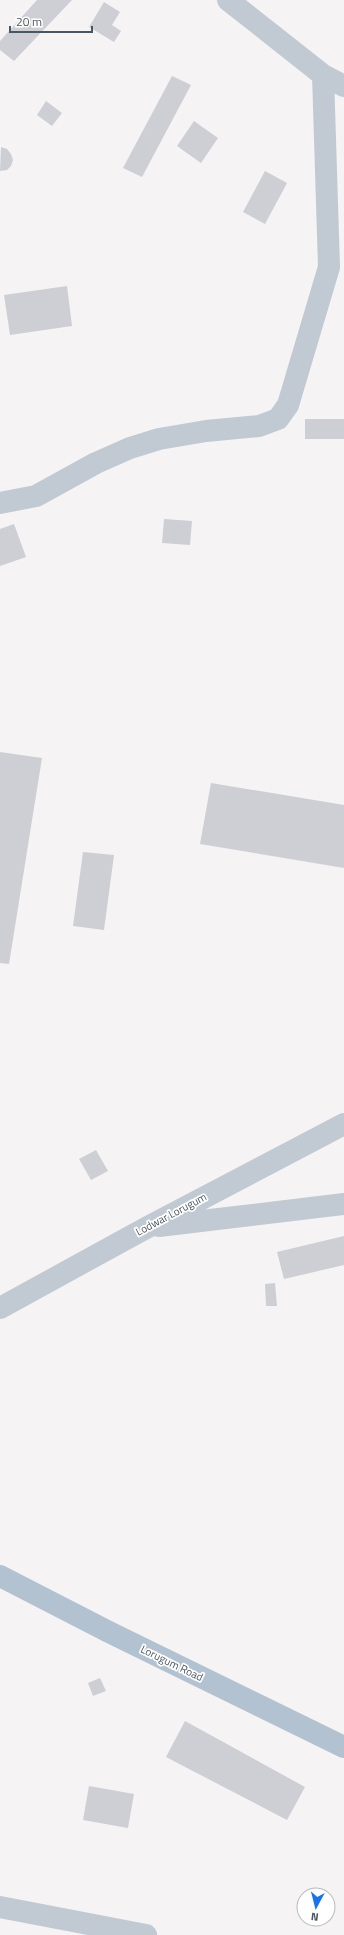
<svg xmlns="http://www.w3.org/2000/svg" width="344" height="1935" font-family="'Titillium Web',sans-serif">
<style>
.building{fill:#cdcfd5}
.lines{fill:none;stroke-linecap:round;stroke-linejoin:round}
.minor{stroke:#c1cad2;stroke-width:22}
.major{stroke:#b3c2d1;stroke-width:22}
.labels{text-anchor:middle;stroke-width:3.5;stroke-linejoin:round;paint-order:stroke}
.street-label{font-size:11px;fill:#4a5661;stroke:#fff}
</style>
<rect width="100%" height="100%" fill="#f5f3f3"/>
<!-- building -->
<path class="building" d="M37,0h35l-58,61 -14,-11v-9z
M104,2l16,10 -8,13 9,6 -7,11 -25,-15z
M172,76l19,9 -49,92 -19,-9z
M46,101l16,12 -10,13 -15,-11z
M194,121l24,17 -17,25 -24,-17z
M1,147l6,2 4,5 2,6 -2,6 -4,4 -7,1z
M265,171l22,12 -22,41 -22,-12z
M67,286l5,40 -62,9 -6,-40z
M305,419h39v20h-39z
M164,519l28,2 -2,24 -28,-2z
M14,524l12,33 -26,9v-37z
M0,752l42,6 -33,206 -9,-1z
M211,783l133,22v63l-144,-24z
M83,852l31,3 -10,75 -31,-4z
M96,1150l12,21 -17,9 -12,-21z
M344,1236v29l-60,14 -7,-27z
M275,1283l2,23h-11l-1,-22z
M100,1678l6,13 -13,5 -5,-13z
M185,1721l120,66 -18,33 -121,-63z
M89,1786l45,8 -6,34 -45,-8z"/>
<g class="lines">
<!-- minor -->
<path class="minor" d="M228,0l95,75 21,11
M0,503l36,-7 60,-33 34,-15 29,-9 47,-8 53,-5 19,-7 10,-14 41,-138 -6,-192
M159,1226l185,-22
M0,1308l146,-80 198,-104
M0,1907l146,28"/>
<!-- major -->
<path class="major" d="M0,1576l109,56 235,115"/>
</g>
<g class="labels">
<!-- street labels -->
<g class="street-label">
<text transform="translate(171 1214) rotate(-28)" y="4">Lodwar Lorugum</text>
<text transform="translate(172 1663) rotate(26)" y="4">Lorugum Road</text>
</g>
</g>
<!-- north arrow -->
<g transform="translate(316 1907) rotate(187)"><circle r="19" fill="#ffffff" stroke="#b7bbc0"/>
<path d="M0-3L7 15L0 10L-7 15Z" fill="#1a73e8"/>
<text y="-6" font-size="11" font-weight="bold" text-anchor="middle" fill="#4a5661">N</text>
</g>
<!-- scale -->
<path d="M10 26v6h82v-6" fill="none" stroke="#4a5661" stroke-width="2"/>
<text x="16" y="26" font-size="12" fill="#4a5661" stroke="#ffffff" stroke-width="3" paint-order="stroke">20 m</text>
</svg>
